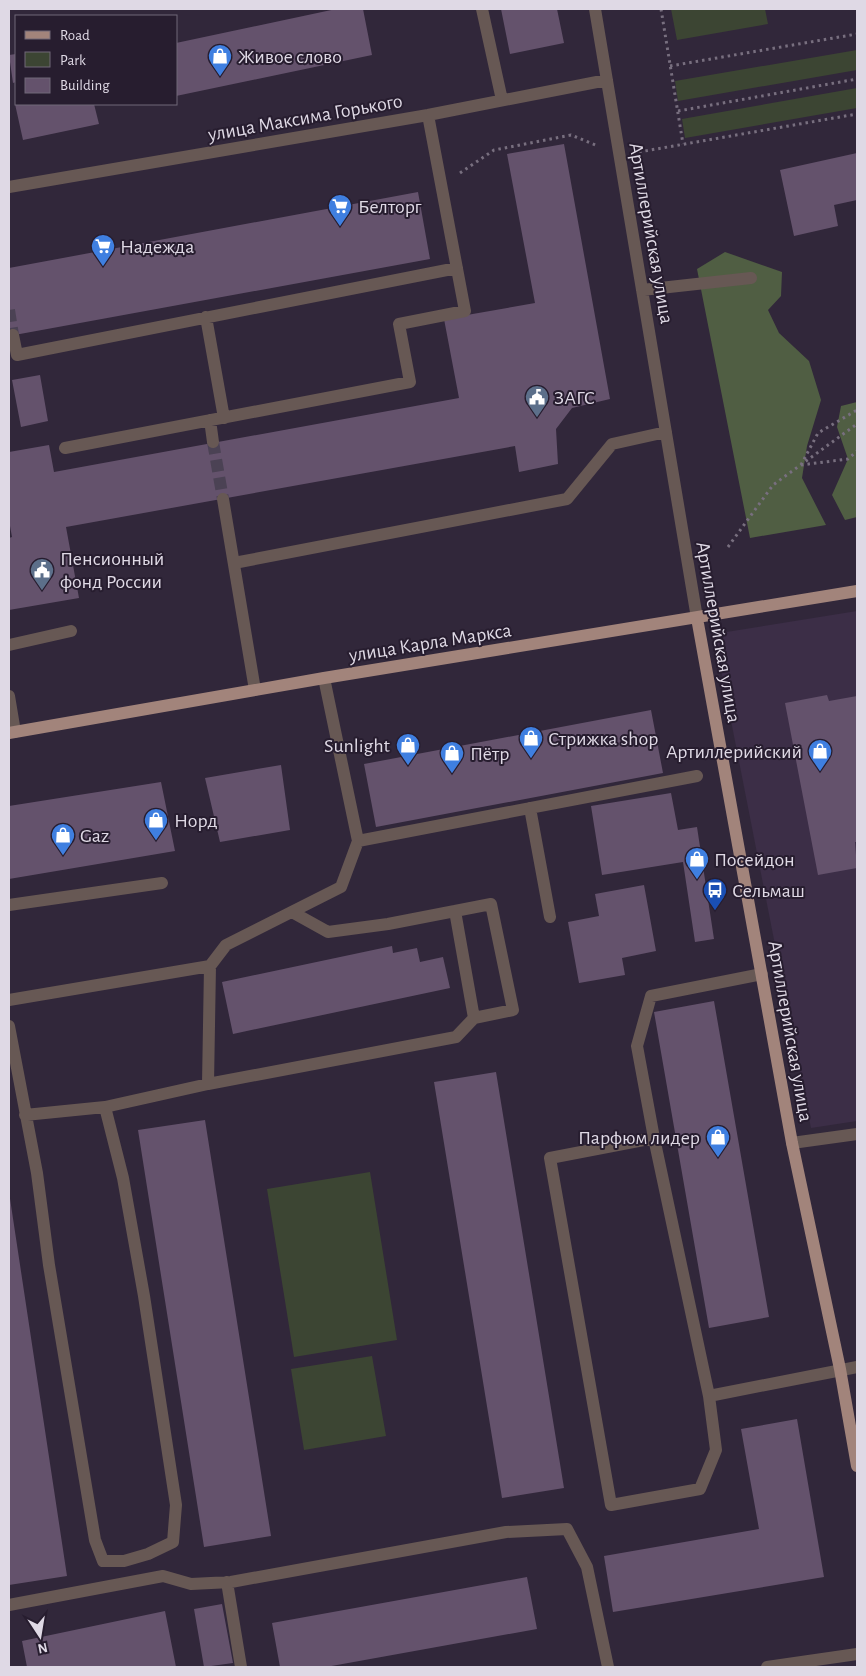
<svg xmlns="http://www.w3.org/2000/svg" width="866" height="1676" font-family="'Alegreya Sans',sans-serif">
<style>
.built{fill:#3c2e47}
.green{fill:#3c4533}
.forest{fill:#505e43}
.building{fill:#64526c}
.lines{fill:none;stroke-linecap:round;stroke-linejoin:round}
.minor-tunnel{stroke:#4b4254;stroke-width:12;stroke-dasharray:12 6;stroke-linecap:butt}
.path{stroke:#786f7f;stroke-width:3;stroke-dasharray:2.5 4;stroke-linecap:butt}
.minor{stroke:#675854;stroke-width:12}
.major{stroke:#a2847b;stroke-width:12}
.labels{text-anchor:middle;stroke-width:4;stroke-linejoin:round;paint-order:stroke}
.poi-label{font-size:20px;fill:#dfd9e5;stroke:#271d2f;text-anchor:start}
.street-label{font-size:20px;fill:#dfd9e5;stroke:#271d2f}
</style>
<rect width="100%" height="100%" fill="#31273a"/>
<!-- built -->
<path class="built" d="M857,611v510l-46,7 -97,-494z"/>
<!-- green -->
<path class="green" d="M671,9h94l3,15 -91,16z
M857,50v20l-179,31 -3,-20z
M857,88v20l-172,30 -3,-19z
M370,1172l27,168 -103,17 -27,-168z
M372,1356l14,80 -82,14 -13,-81z"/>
<!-- forest -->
<path class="forest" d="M725,252l57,20 -1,24 -13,14 11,23 30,28 12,39 -14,46 -5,32 24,47 -76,13 -53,-269z
M857,402v115l-12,3 -13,-25 16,-36 -11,-32 4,-21z"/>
<!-- building -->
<path class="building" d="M336,9h27l9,46 -196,41v-53z
M501,9h56l7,34 -54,11z
M16,54v28l-3,1 -4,-28z
M15,104h79l5,20 -76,16z
M564,144l46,255 -38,9 -16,21 2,35 -39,8 -4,-26 -449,81 13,71 -70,12v-72l3,-1 -2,-11 -1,1v-75l40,-7 5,27 405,-74 -15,-79 91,-16 -28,-149z
M857,153v47l-23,5 4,21 -44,10 -14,-66z
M418,192l12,67 -421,77v-68z
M40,375l8,46 -27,6 -9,-47z
M827,695l2,6 28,-5v146h-2l2,26 -39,7 -33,-172z
M651,710l12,63 -287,54 -12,-63z
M281,765l9,65 -70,12 -15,-64z
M161,782l14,69 -166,28v-73z
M671,793l7,37 19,-3 17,112 -19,3 -12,-80 -81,13 -11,-69z
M644,885l12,66 -34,7 3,17 -46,8 -11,-61 31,-6 -4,-22z
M392,946l1,7 24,-5 3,14 23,-5 7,31 -217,46 -11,-52z
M714,1001l55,316 -60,11 -55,-316z
M496,1072l68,416 -62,10 -68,-416z
M205,1120l66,416 -67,11 -66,-417z
M9,1192l58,384 -58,9z
M797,1419l27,158 -211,35 -9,-56 155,-27 -18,-100z
M527,1577l10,52 -211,38h-46l-8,-44z
M222,1604l11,59 -29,4 -10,-58z
M165,1611l11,56h-149l-5,-26z"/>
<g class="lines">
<!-- minor-tunnel -->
<path class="minor-tunnel" d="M9,310l4,25
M213,442l10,57"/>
<!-- path -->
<path class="path" d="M661,9l22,135
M670,66l187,-32
M678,111l179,-32
M639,152l218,-38
M460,173l34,-23 77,-15 27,11
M801,465l17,-32 39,-23
M801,465l47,-6 9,-8
M728,547l45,-62 84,-61"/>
<!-- minor -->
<path class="minor" d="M482,9l20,91
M595,9l102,609
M9,187l419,-72 179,-35
M642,290l109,-12
M206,317l18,101
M13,335l4,20 440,-87
M210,420l3,22
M65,448l345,-66 -11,-58 66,-13 -37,-196
M223,499l32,191
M234,563l333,-64 45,-55 54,-12
M9,645l62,-14
M324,678l34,163 339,-65
M9,696l6,36
M530,808l20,109
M9,905l153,-22
M455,911l36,-7 22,106 -39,8
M9,1000l201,-34
M9,1026l28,147 12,92 46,275 8,21h21l24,-7 25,-12 3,-37 -32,-209 -21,-118 -18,-71 -80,8
M208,1084l248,-47 18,-19 -19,-107 -67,13 -60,8 -36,-20
M105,1107l103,-23 2,-118 16,-21 115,-58 17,-46
M654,1138l-104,20 61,347 89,-16 16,-39 -7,-54 -55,-258 -17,-92 14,-50 111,-22
M792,1143l65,-9
M709,1396l148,-29
M227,1582l14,85
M9,1605l154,-29 28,8 40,-2 275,-50 61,-3 20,38 21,100
M767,1667l90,-13"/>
<!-- major -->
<path class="major" d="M697,618l95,525 48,226 17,97
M9,733l315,-55 533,-87"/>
</g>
<!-- icons -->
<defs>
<g id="shop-pin" transform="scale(1.25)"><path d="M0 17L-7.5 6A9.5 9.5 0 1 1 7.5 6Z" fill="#3f7fe0" stroke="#271d2f"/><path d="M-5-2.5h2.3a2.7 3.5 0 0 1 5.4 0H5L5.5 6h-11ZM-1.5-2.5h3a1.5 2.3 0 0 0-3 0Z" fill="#fff"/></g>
<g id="supermarket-pin" transform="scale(1.25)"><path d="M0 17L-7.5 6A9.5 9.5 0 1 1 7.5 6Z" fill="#3f7fe0" stroke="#271d2f"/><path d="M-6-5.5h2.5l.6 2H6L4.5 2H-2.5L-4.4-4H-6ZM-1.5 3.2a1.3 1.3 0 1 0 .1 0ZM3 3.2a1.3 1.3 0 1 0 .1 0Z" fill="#fff"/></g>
<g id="civic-pin" transform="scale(1.25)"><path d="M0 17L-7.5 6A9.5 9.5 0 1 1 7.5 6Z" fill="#5c6f8a" stroke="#271d2f"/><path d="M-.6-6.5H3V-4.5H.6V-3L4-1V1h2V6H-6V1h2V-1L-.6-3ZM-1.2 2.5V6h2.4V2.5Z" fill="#fff"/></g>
<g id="bus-pin" transform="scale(1.25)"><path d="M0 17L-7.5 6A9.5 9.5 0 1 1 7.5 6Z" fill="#1a4fb4" stroke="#271d2f"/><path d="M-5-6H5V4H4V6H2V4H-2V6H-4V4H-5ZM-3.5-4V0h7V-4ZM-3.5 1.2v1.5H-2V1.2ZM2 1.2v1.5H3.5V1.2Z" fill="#fff"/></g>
</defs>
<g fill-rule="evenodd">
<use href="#shop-pin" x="220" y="56"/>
<use href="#supermarket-pin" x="340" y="206"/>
<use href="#supermarket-pin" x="103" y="246"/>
<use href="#civic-pin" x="537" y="397"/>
<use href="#civic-pin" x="42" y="570"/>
<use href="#shop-pin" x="531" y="738"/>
<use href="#shop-pin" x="408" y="745"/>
<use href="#shop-pin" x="820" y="751"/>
<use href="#shop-pin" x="452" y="753"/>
<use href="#shop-pin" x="156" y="820"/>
<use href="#shop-pin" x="63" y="835"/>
<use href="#shop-pin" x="697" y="859"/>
<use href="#bus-pin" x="715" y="890"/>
<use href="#shop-pin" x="718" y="1137"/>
</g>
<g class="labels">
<!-- poi labels -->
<g class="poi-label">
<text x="238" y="63">Живое слово</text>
<text x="358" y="213">Белторг</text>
<text x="120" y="253">Надежда</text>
<text x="554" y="404">ЗАГС</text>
<text x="60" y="565">Пенсионный<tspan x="60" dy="23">фонд России</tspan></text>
<text x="548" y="745">Стрижка shop</text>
<text x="390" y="752" text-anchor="end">Sunlight</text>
<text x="802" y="758" text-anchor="end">Артиллерийский</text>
<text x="470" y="760">Пётр</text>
<text x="174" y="827">Норд</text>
<text x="80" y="842">Gaz</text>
<text x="714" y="866">Посейдон</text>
<text x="732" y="897">Сельмаш</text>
<text x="700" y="1144" text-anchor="end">Парфюм лидер</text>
</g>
<!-- street labels -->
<g class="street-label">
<text transform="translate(305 117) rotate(-10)" y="7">улица Максима Горького</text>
<text transform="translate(652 233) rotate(80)" y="7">Артиллерийская улица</text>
<text transform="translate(719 632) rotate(80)" y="7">Артиллерийская улица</text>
<text transform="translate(430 642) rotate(-9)" y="7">улица Карла Маркса</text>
<text transform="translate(791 1031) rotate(80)" y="7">Артиллерийская улица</text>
</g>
</g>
<!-- border -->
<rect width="866" height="1676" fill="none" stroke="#dfd9e5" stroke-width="20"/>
<!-- legend -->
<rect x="15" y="15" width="162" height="90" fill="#271d2f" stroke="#716878"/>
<rect x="25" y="31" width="25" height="8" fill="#a2847b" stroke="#716878"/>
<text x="60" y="40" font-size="15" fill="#dfd9e5">Road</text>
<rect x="25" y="52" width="25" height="15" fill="#3c4533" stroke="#716878"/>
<text x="60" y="65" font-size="15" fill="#dfd9e5">Park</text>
<rect x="25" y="78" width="25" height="15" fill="#64526c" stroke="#716878"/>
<text x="60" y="90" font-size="15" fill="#dfd9e5">Building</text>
<!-- north arrow -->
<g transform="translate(40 1636) rotate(168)" stroke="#271d2f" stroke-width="4" paint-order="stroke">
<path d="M0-4L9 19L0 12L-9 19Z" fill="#dfd9e5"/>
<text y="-8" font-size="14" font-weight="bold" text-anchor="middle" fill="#dfd9e5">N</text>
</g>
</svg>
